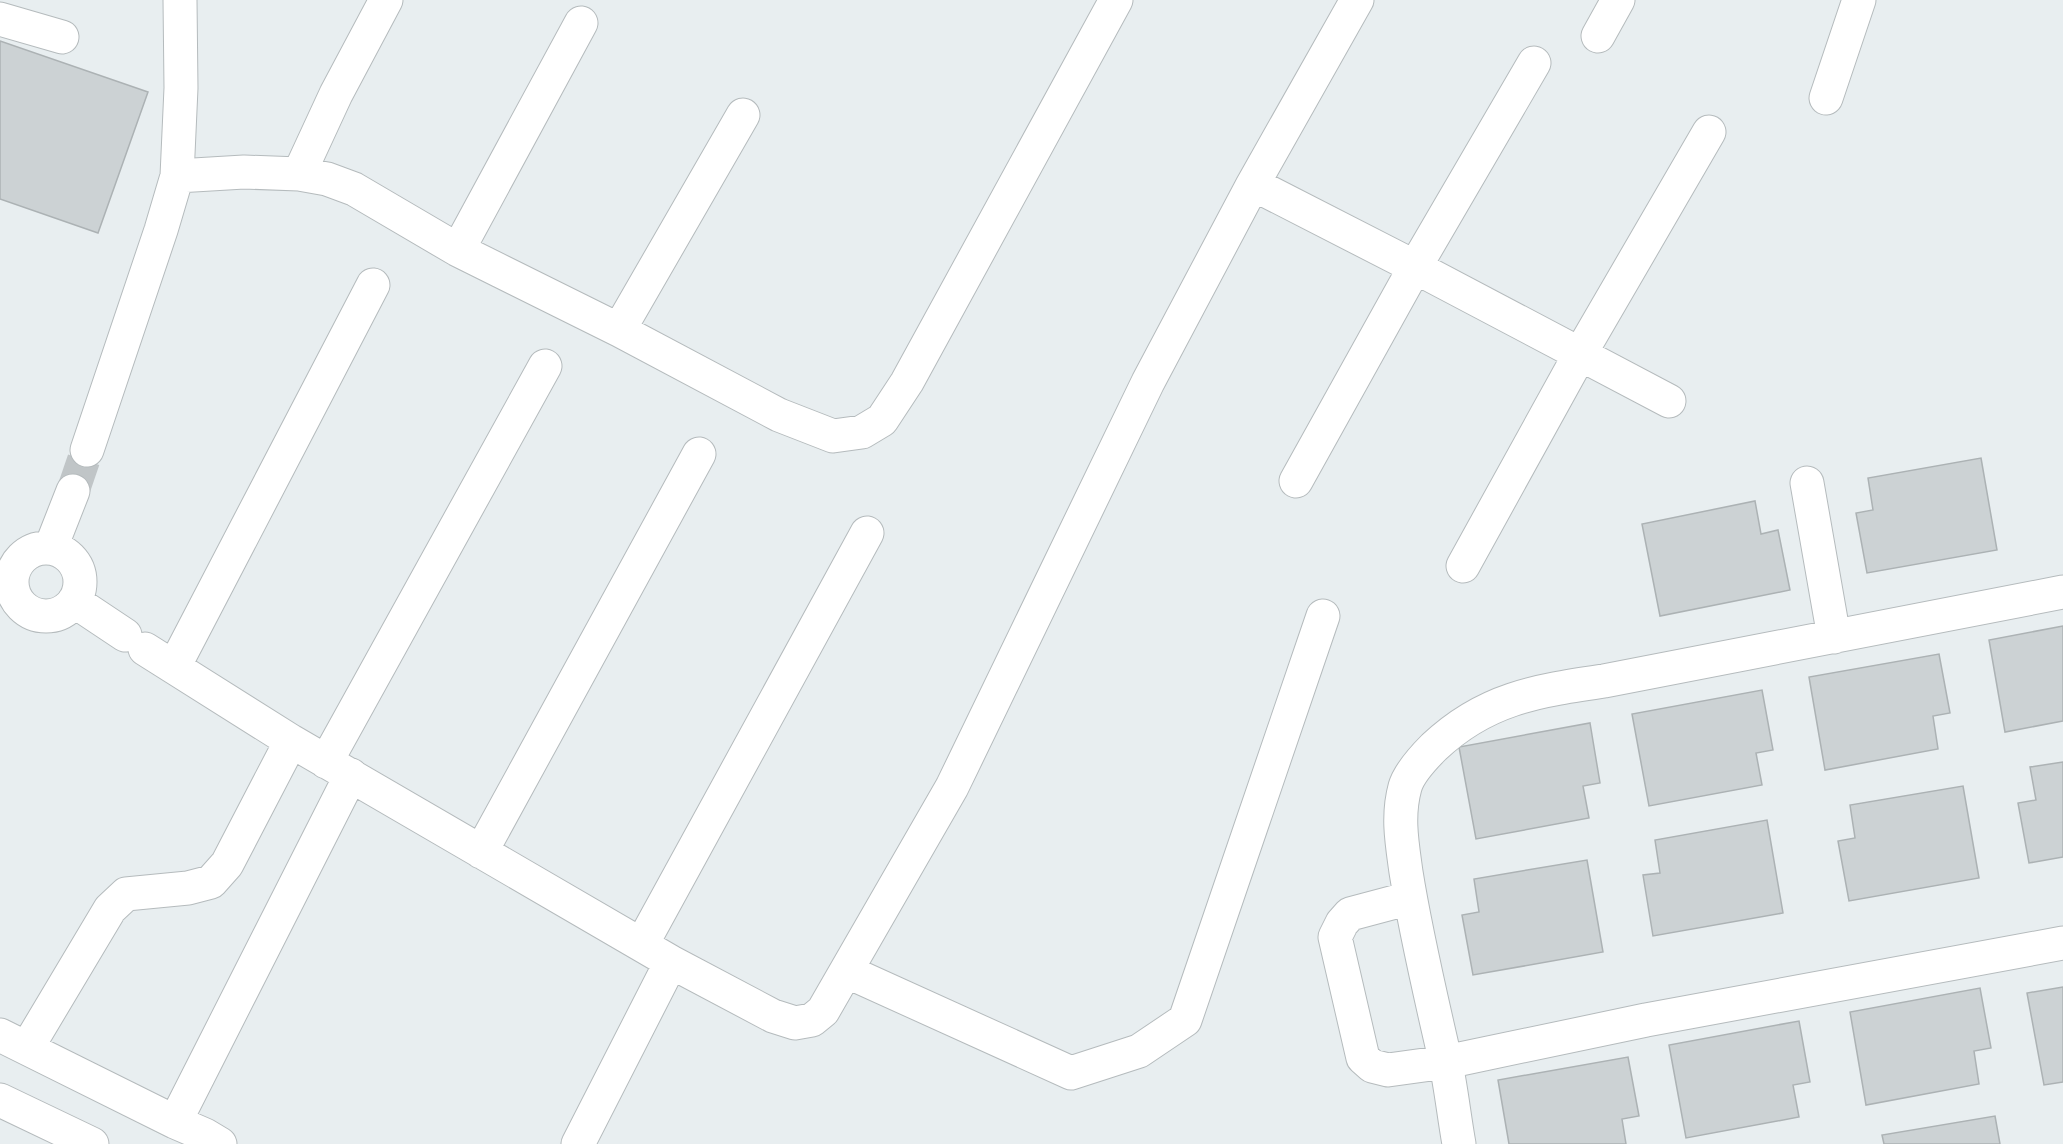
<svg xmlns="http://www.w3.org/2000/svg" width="2063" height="1144" font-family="Mulish,sans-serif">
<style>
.building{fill:#ccd2d4;stroke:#acb2b4;stroke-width:1.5}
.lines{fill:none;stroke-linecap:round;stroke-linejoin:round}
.minor-tunnel{stroke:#c0c5c7;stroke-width:33;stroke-dasharray:33 16;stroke-linecap:butt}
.minor-casing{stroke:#b5bbbd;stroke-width:35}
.minor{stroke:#fff;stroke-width:33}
</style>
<rect width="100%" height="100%" fill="#e8eef0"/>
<!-- building -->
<path class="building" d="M0,41l148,51 -50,141 -98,-34z
M1981,458l16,92 -130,23 -11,-60 17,-3 -5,-32z
M1755,501l6,33 17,-4 12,60 -130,26 -18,-92z
M2063,626v95l-58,11 -16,-92z
M1939,654l11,59 -17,3 5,33 -113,21 -16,-93z
M1762,690l11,60 -17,3 6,32 -113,21 -17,-92z
M1590,723l10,60 -17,3 6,32 -113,21 -17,-92z
M2063,762v95l-34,6 -11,-60 18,-3 -6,-33z
M1963,786l16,92 -130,23 -11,-60 17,-3 -5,-33z
M1767,820l16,93 -130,23 -10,-61 17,-2 -5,-33z
M1587,860l16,92 -130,23 -11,-60 17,-3 -5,-33z
M2063,987v95l-19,3 -17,-92z
M1980,988l11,60 -17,3 5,33 -113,21 -16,-93z
M1799,1021l11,61 -17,3 6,32 -113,21 -17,-93z
M1628,1057l11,59 -17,3 4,25h-117l-11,-64z
M1995,1116l5,28h-116l-2,-9z"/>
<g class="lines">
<!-- minor-tunnel -->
<path class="minor-tunnel" d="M73,491l14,-41"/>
<!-- minor casing -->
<g class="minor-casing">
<path id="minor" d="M0,19l62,18
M1598,36l20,-36
M1826,98l33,-98
M299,174l37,-80 50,-94
M177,176l67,-4 55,2 28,5 27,10 104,61 161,80 160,85 54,21 29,-4 20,-12 25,-38 209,-382
M1253,184l162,83 254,134
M458,250l123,-227
M619,330l124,-215
M87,450l74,-220 16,-54 4,-88 -1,-88
M1296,481l119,-214 119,-204
M1807,483l27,154
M51,547l22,-56
M12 582a34 34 0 1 1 68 0a34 34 0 1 1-68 0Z
M1463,566l117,-212 129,-222
M74,601l51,34
M145,649l146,92 380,221 102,54 22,7 17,-3 11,-9 129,-224 196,-405 105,-198 104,-184
M174,667l199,-382
M326,762l219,-396
M481,852l218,-398
M1410,898l-60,16 -8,9 -7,14 28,121 9,8 16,4 58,-8 200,-42 417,-77
M642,944l225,-411
M846,971l225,102 68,-22 46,-31 138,-404
M0,1035l175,87 30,13 15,9
M27,1048l83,-139 16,-15 62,-6 23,-6 16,-18 64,-123
M0,1100l92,44
M175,1122l176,-347
M578,1144l93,-182
M1459,1144c-5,-28 -8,-57 -14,-85 -14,-62 -29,-124 -39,-187 -4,-29 -9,-56 -1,-85 4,-14 19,-30 29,-40 52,-49 103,-56 170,-66l459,-89"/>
</g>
<!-- minor -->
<use href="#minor" class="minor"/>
</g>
</svg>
